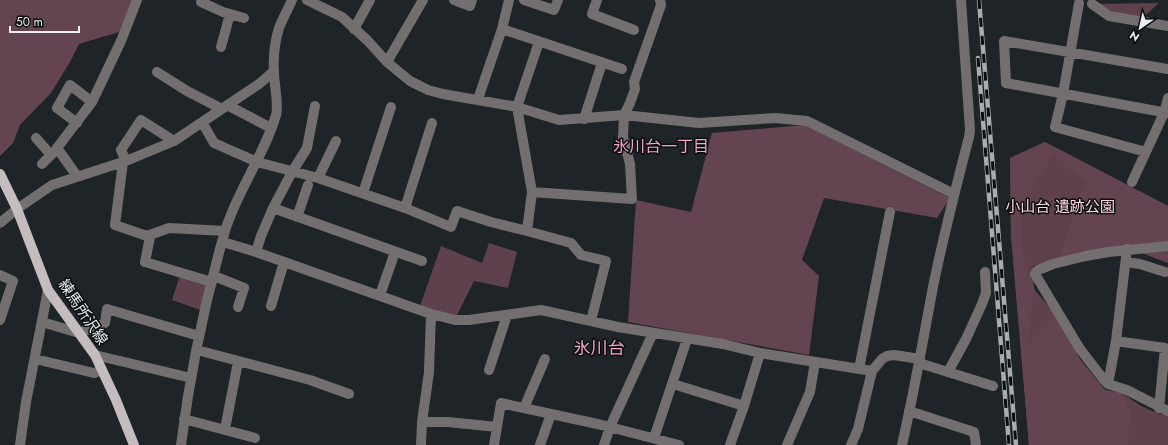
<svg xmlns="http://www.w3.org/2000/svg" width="1168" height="445" font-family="Jost,'Noto Sans JP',sans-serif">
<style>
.green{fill:#5e414d}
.forest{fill:#644450}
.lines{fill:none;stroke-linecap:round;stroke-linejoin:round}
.minor{stroke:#736f70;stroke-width:10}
.major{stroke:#c4bcbf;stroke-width:10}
.rail-casing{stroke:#a7acae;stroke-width:4.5}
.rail{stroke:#0a0d0e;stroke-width:3;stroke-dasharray:9;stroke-linecap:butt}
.labels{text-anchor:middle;stroke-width:3;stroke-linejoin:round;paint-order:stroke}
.park-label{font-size:15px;fill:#fed7e5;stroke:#0a0d0e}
.street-label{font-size:15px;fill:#ebeff1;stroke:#0a0d0e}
.neighbourhood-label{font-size:16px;fill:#f3a5c3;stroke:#0a0d0e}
.quarter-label{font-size:17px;fill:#f3a5c3;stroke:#0a0d0e}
</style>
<rect width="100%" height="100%" fill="#1e2427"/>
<!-- green -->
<path class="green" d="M1159,3l-20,18 -30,-5 -17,-12z
M1045,142l123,64v57l-44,-17 -65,12 -26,8 1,23 22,26 24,45 25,30 17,3 19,13 19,8h8v31h-139l-18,-210 -1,-77z
M489,243l28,9 -9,36 -34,-7 -18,36 -36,-11 21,-60 41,17z
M181,272l32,12 -7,28 -34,-12z"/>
<!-- forest -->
<path class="forest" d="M0,0h133l-14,32 -40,12 -9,18 -19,31 -31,32 -7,18 -13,13z
M804,125l146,73 -13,20 -113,-20 -22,62 17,16 -10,79 -181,-33 8,-122 55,12 21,-79z
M1045,142l123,64v57l-44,-17 -65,12 26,-76 -32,-27 -32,51v43l13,40 -6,55 28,-29 24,44 25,31 17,3 8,18 -2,34h-99l-18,-210 -1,-77z"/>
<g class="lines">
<!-- minor -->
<path class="minor" d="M307,0l35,17 26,24 19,21 23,19 18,9 15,4 74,13 42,13 65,-5 75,8 76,-5 32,3 147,73
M454,0l16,6 2,-6
M524,0l30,10 4,-10
M597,0l-5,14 42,16
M201,2l22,10 21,6
M1079,3l-16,91 -8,33 91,25
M1092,4l17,12 59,10
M354,29l16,-29
M502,29l120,40
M539,42l-22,65 15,85 -5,39 44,12 10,12 25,6 -15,60
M221,47l9,-33
M387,62l36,-62
M1168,69l-164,-28 2,42 162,30
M157,72l30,19 35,18
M478,99l24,-70 7,-29
M227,105l44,23
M584,119l18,-56
M202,122l12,21 43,19 61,16 87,30 46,19 6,-16 34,11 36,9
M77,123l-20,-15 13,-23 22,17
M36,138l15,17
M126,161l-5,-11 20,-30 33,21
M123,162l-8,63 35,12 -5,25 67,20
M42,164l13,-13
M77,176l-20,-28 35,-46 29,-61 16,-41
M318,178l18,-37
M1132,182l32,-69 4,-15
M532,192l100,7 -2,-35 -7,-27 1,-22 6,-12 5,-14 -1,-7 27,-77 -1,-5
M363,193l28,-86
M273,208l149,53
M405,208l27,-85
M297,217l11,-32
M0,223l17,-14 35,-24 74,-24 48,-20 85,-57 15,-13
M147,236l22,-8 56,3
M223,242l33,10 175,62 24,6h14l72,-10 77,17 105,17 37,9 112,18
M1168,246l-60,6 -22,4 -33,8 -15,6 -3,4 45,75 24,31 4,4 19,6 41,21
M256,252l5,-16 12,-28 19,-36 15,-24 8,-42
M1126,262l14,2 25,8
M0,275l13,6 -13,39
M214,276l30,12 -6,19
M380,295l15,-43
M271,306l13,-44
M42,322l37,11 26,-10 2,-14 92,27
M1116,341l49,7 -6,60
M197,350l113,30 39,14
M95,355l96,23
M35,359l59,14 8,-3
M919,363l74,23
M859,369l31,-157
M489,370l18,-55
M948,372l18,-33 16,-35 4,-11 -1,-21
M673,384l71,22
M1108,384l8,-43 11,-92
M524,408l21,-49
M909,411l65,21 2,13
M184,419l71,19
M422,422h26l49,5
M225,429l13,-67
M654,438l33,-99
M20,445l6,-43 22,-112
M181,445c9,-72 24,-144 44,-214 12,-40 39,-75 51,-116 3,-9 -2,-32 -2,-42 -1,-15 1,-32 5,-45 4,-10 9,-19 13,-28
M421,445l1,-23 7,-50 2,-58
M494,445l7,-42 101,22 77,20
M540,445l11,-31
M604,445l6,-18 43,-94
M730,445l14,-39 16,-53
M787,445l23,-53 5,-30
M851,445l7,-16 14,-58 10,-12 5,-3 7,-1 26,4
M902,445c12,-52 21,-105 31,-158 10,-50 23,-100 36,-150l1,-7 -9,-130"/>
<!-- major -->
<path class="major" d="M0,174l17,35 31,81 47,65 21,45 18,45"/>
<!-- rail casing -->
<g class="rail-casing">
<path id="rail" d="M979,0l37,445
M978,58l31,387"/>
</g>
<!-- rail -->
<use href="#rail" class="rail"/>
</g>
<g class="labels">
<!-- park labels -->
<g class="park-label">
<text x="1060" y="212">小山台 遺跡公園</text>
</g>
<!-- street labels -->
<g class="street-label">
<text transform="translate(83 312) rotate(56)" y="5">練馬所沢線</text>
</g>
<!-- neighbourhood labels -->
<g class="neighbourhood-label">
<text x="661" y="152">氷川台一丁目</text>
</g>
<!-- quarter labels -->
<g class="quarter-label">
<text x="599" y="354">氷川台</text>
</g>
</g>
<!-- north arrow -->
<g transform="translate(1140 28) rotate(214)" stroke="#0a0d0e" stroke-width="3" paint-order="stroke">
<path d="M0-3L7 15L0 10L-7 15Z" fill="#ebeff1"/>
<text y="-6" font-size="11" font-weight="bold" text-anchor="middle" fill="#ebeff1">N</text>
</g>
<!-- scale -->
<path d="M10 26v6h69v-6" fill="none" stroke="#ebeff1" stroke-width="2"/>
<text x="16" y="26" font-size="12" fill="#ebeff1" stroke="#0a0d0e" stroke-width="3" paint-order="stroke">50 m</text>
</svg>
